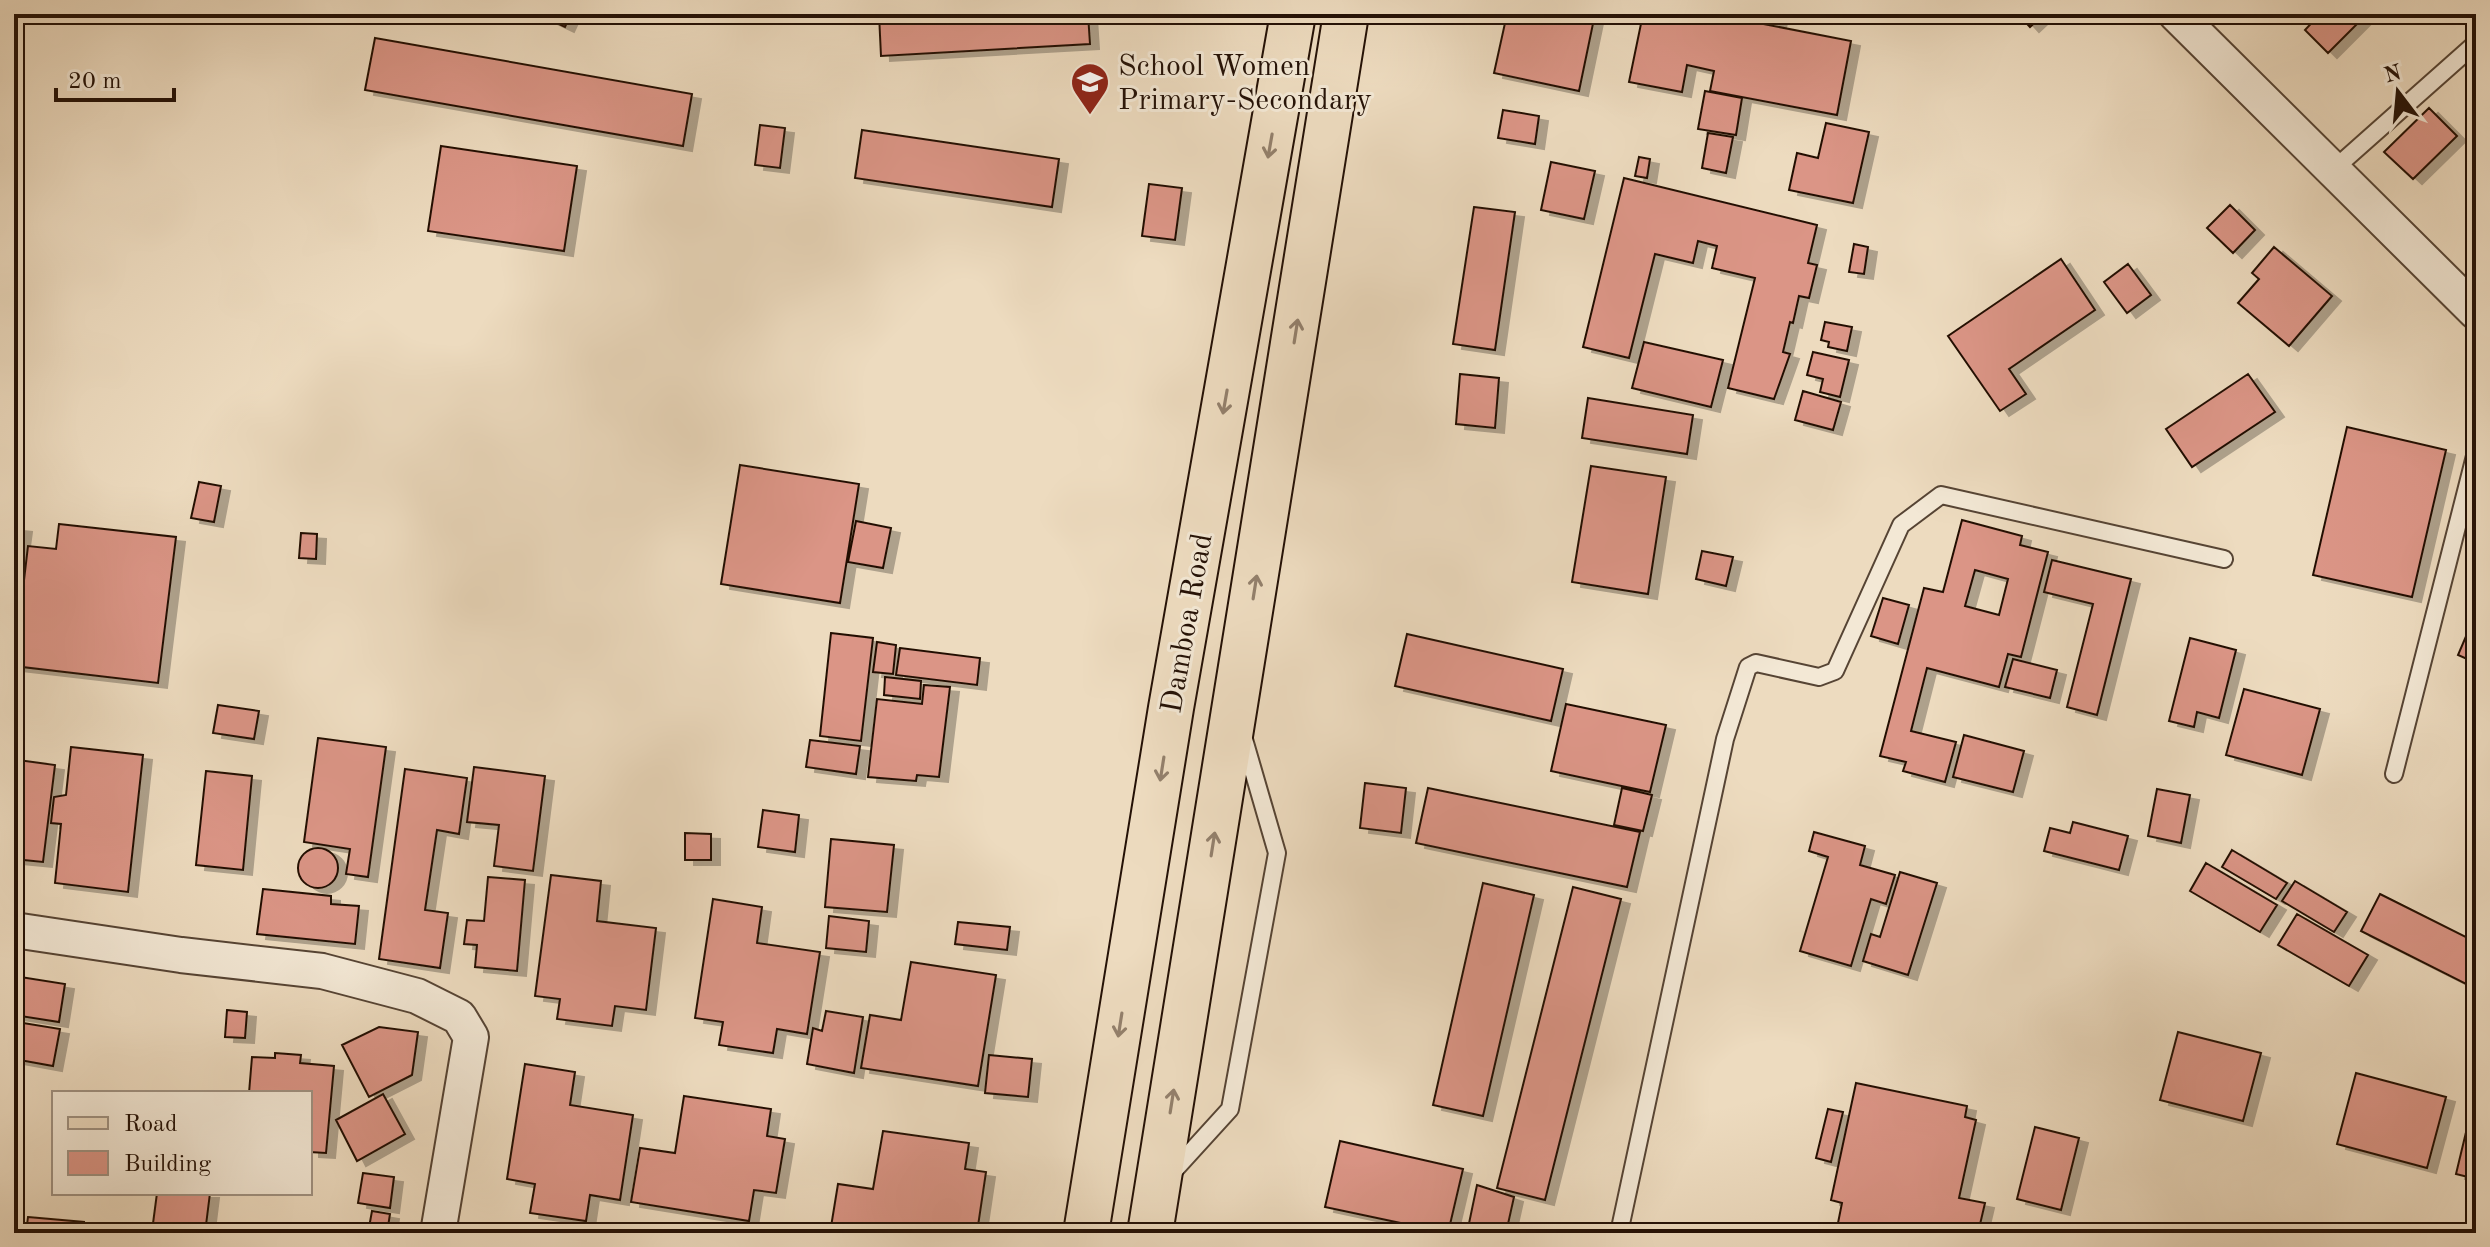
<svg xmlns="http://www.w3.org/2000/svg" width="2490" height="1247" font-family="'Old Standard TT',serif">
<style>
.building{fill:#db9586;stroke:#241106;stroke-width:2;fill-rule:evenodd;filter:url(#shadow)}
.lines{fill:none;stroke-linecap:round;stroke-linejoin:round}
.lane-casing{stroke:#564434;stroke-width:20}
.street-casing{stroke:#564434;stroke-width:38}
.primary-casing{stroke:#241106;stroke-width:48}
.lane{stroke:#f3e8d5;stroke-width:16}
.street{stroke:#f3e8d5;stroke-width:34}
.primary{stroke:#eddbbf;stroke-width:44}
.oneway{stroke:#93806c}
.labels{text-anchor:middle;stroke-width:6;stroke-linejoin:round;paint-order:stroke}
.poi-label{font-size:30px;fill:#241106;stroke:#f3e8d5;text-anchor:start}
.street-label{font-size:30px;fill:#241106;stroke:#f3e8d5}
</style>
<defs>
<filter id="shadow"><feDropShadow dx="9" dy="5" stdDeviation="0" flood-color="#0004"/></filter>
</defs>
<rect width="100%" height="100%" fill="#eddbbf"/>
<filter id="stains"><feTurbulence type="fractalNoise" baseFrequency=".0025" numOctaves="4"/><feColorMatrix values="0 0 0 0 .2 0 0 0 0 .09 0 0 0 0 .02 0 0 0 .5 -.17"/></filter>
<radialGradient id="worn" r=".72"><stop offset=".6" stop-color="#630" stop-opacity="0"/><stop offset="1" stop-color="#630" stop-opacity=".3"/></radialGradient>
<!-- building -->
<path class="building" d="M538,14h33l-6,13z
M879,14h209l2,30 -209,12z
M1507,14h88l-16,77 -85,-18z
M1643,14h69l139,27 -14,74 -127,-24 4,-20 -27,-6 -5,27 -53,-10z
M1732,14h47l-2,9z
M2018,14h26l-14,13z
M2320,14h41l3,3 -36,36 -23,-23z
M375,38l317,56 -9,52 -318,-56z
M1705,91l37,7 -6,37 -38,-6z
M2429,108l28,28 -44,43 -29,-27z
M1503,110l36,6 -4,28 -37,-6z
M1826,123l43,9 -16,71 -64,-13 8,-37 21,5z
M760,125l25,3 -5,40 -25,-3z
M862,130l197,29 -7,48 -197,-29z
M1708,133l25,4 -7,36 -24,-5z
M441,146l136,20 -13,85 -136,-20z
M1639,157l11,2 -3,19 -12,-2z
M1551,162l44,9 -11,48 -43,-9z
M1624,178l193,47 -9,38 9,2 -8,33 -10,-2 -6,27 -3,-1 -7,30 7,2 -16,45 -46,-11 27,-110 -43,-10 5,-22 -19,-5 -5,22 -38,-9 -26,104 -46,-11z
M1149,184l33,4 -7,52 -33,-4z
M2230,205l25,25 -22,23 -26,-25z
M1474,207l41,5 -20,138 -42,-6z
M1854,244l14,3 -4,27 -15,-2z
M2274,247l58,49 -43,50 -51,-43 21,-24 -7,-6z
M2061,259l34,51 -86,59 17,25 -26,17 -52,-75z
M2128,264l23,31 -24,18 -23,-31z
M1825,322l27,5 -5,24 -19,-4 1,-5 -8,-2z
M1644,342l79,18 -12,47 -79,-19z
M1813,352l36,8 -9,37 -20,-5 3,-13 -16,-4z
M1460,374l39,4 -4,50 -39,-4z
M2248,374l27,38 -83,55 -26,-38z
M1803,391l38,11 -8,28 -38,-10z
M1588,398l105,17 -6,39 -105,-16z
M2347,427l99,23 -34,147 -99,-22z
M740,465l119,19 -19,119 -119,-19z
M1591,466l75,11 -18,117 -76,-12z
M199,482l22,4 -7,36 -23,-4z
M1962,520l60,16 -2,9 28,7 -27,105 -13,-3 -9,33 -72,-19 -16,63 45,11 -11,40 -42,-11 3,-9 -26,-6 44,-168 19,4zM1975,570l33,9 -9,36 -34,-9z
M856,521l35,7 -8,40 -35,-6z
M59,524l117,13 -18,146 -144,-17 14,-120 28,3z
M14,526l9,1 -6,44 -3,-1z
M301,533l16,1 -1,25 -17,-1z
M1702,551l31,6 -7,29 -30,-7z
M2052,560l79,19 -34,136 -30,-8 26,-103 -49,-12z
M1883,598l26,7 -11,39 -27,-8z
M2476,613v50l-18,-8z
M831,633l42,5 -12,103 -41,-5z
M1407,634l156,35 -12,52 -156,-35z
M2190,638l46,12 -17,68 -22,-6 -3,15 -25,-6z
M877,642l19,3 -3,29 -20,-2z
M900,648l80,10 -3,27 -81,-10z
M2013,659l44,11 -7,28 -45,-11z
M885,677l36,4 -1,18 -36,-4z
M924,685l26,2 -11,90 -22,-2 -1,6 -48,-4 9,-78 45,5z
M2244,689l76,20 -18,66 -76,-20z
M1566,704l100,21 -16,67 -99,-21z
M218,705l41,6 -5,28 -41,-6z
M1964,735l60,16 -11,41 -60,-15z
M318,738l68,9 -18,130 -22,-3 4,-25 -46,-7z
M810,740l50,6 -4,28 -50,-7z
M71,747l72,8 -15,137 -73,-9 6,-59 -10,-1 3,-26 12,-2z
M18,760l37,5 -12,97 -29,-3z
M474,767l71,9 -12,95 -39,-5 5,-41 -32,-3z
M405,769l62,9 -8,56 -22,-4 -12,80 23,3 -8,55 -61,-9z
M206,771l46,5 -9,94 -47,-5z
M1365,783l41,5 -5,45 -41,-5z
M1428,788l212,44 -13,55 -211,-44z
M1622,788l30,7 -9,36 -29,-6z
M2157,789l33,6 -9,48 -33,-7z
M763,810l36,5 -4,37 -37,-5z
M2073,822l55,14 -9,34 -75,-19 6,-23 20,5z
M1814,832l51,14 -5,19 35,10 -9,29 -15,-5 -20,67 -51,-15 28,-94 -19,-6z
M685,833l26,1v26h-26z
M831,839l63,6 -7,67 -62,-5z
M298 868a20 20 0 1 1 40 0a20 20 0 1 1-40 0Z
M2232,850l55,33 -11,16 -54,-32z
M2206,863l71,42 -17,27 -70,-41z
M1900,872l37,11 -29,92 -45,-14 8,-27 9,3z
M551,875l50,6 -4,40 59,7 -10,82 -31,-4 -3,20 -55,-7 3,-20 -25,-3z
M488,877l37,3 -8,91 -42,-4 2,-22 -13,-1 3,-24 17,1z
M2295,881l52,31 -13,20 -52,-31z
M1483,883l51,12 -51,221 -50,-11z
M1573,887l48,12 -76,301 -48,-12z
M263,889l68,7v8l28,2 -4,38 -98,-10z
M2380,894l96,48v32l-6,12 -109,-55z
M713,899l49,8 -5,36 63,9 -13,82 -30,-5 -4,24 -54,-8 4,-23 -28,-4z
M2297,914l71,41 -19,31 -71,-41z
M829,916l40,5 -3,31 -40,-4z
M958,922l52,5 -3,23 -52,-6z
M911,962l85,13 -18,111 -117,-18 9,-53 31,5z
M14,976l51,8 -6,38 -45,-7z
M227,1010l20,2 -2,26 -20,-1z
M826,1011l37,6 -9,56 -47,-9 6,-36 9,3z
M17,1022l43,7 -7,37 -39,-7z
M379,1027l39,5 -6,43 -43,22 -27,-52z
M2178,1032l83,21 -18,68 -83,-21z
M275,1053l26,2 -1,8 34,3 -8,87 -16,-1v-59h-61l3,-36 23,1z
M989,1055l43,4 -4,38 -43,-4z
M525,1064l50,8 -5,33 63,10 -13,85 -30,-5 -4,26 -56,-8 5,-29 -28,-5z
M2356,1073l90,24 -19,71 -90,-24z
M1856,1083l111,23 -2,11 11,3 -17,78 26,5 -7,30h-120l-21,-5 5,-25 -11,-3z
M383,1094l22,40 -48,27 -21,-41z
M684,1096l87,13 -4,27 18,3 -9,54 -22,-3 -5,31 -118,-19 9,-54 35,5z
M2473,1103h3v76l-20,-5z
M1828,1109l15,3 -12,50 -15,-4z
M2035,1127l44,11 -18,72 -44,-11z
M883,1131l86,12 -4,26 21,3 -8,54 -24,-3 -2,10h-122l8,-49 35,5z
M1340,1141l123,28 -15,64 -123,-26z
M363,1173l31,4 -4,31 -32,-5z
M1477,1185l37,12 -8,36h-39z
M157,1193h53l-5,40 -53,-2z
M372,1211l18,3 -3,19h-19z
M28,1217l56,5 -1,11h-57z
M1515,1226l28,6v1h-30z"/>
<g class="lines">
<!-- lane casing -->
<g class="lane-casing">
<path id="lane" d="M2333,170l143,-127
M2394,774l82,-322
M1169,1176l61,-67 47,-256 -34,-117
M1619,1233l106,-494 23,-72 8,-4 63,14 16,-6 66,-146 40,-30 283,64"/>
</g>
<!-- street casing -->
<g class="street-casing">
<path id="street" d="M2176,14l300,298
M14,930l167,25 141,16 95,25 42,21 12,20 -33,196"/>
</g>
<!-- primary casing -->
<g class="primary-casing">
<path id="primary" d="M1086,1233l85,-525 122,-694
M1150,1233l196,-1219"/>
</g>
<!-- lane -->
<use href="#lane" class="lane"/>
<!-- street -->
<use href="#street" class="street"/>
<!-- primary -->
<use href="#primary" class="primary"/>
</g>
<!-- one-way arrows -->
<defs><path id="oneway-shaft" d="M-6 0H5M1.5-3L5.5 0L1.5 3" fill="none" stroke-width="1.6" stroke-linecap="round" stroke-linejoin="round" transform="scale(2)"/></defs>
<g class="oneway">
<use href="#oneway-shaft" transform="translate(1270 146) rotate(100)"/>
<use href="#oneway-shaft" transform="translate(1296 331) rotate(-81)"/>
<use href="#oneway-shaft" transform="translate(1225 402) rotate(100)"/>
<use href="#oneway-shaft" transform="translate(1255 587) rotate(-81)"/>
<use href="#oneway-shaft" transform="translate(1162 769) rotate(99)"/>
<use href="#oneway-shaft" transform="translate(1213 844) rotate(-81)"/>
<use href="#oneway-shaft" transform="translate(1120 1025) rotate(99)"/>
<use href="#oneway-shaft" transform="translate(1172 1101) rotate(-81)"/>
</g>
<!-- icons -->
<defs>
<g id="school-pin" transform="scale(2)"><path d="M0 17L-7.5 6A9.5 9.5 0 1 1 7.5 6Z" fill="#8f2418" stroke="#f3e8d5"/><path d="M0-5L7-2L0 1L-7-2ZM-4 1L0 2.5L4 1V4Q0 6-4 4Z" fill="#fff"/></g>
</defs>
<g fill-rule="evenodd">
<use href="#school-pin" x="1090" y="82"/>
</g>
<g class="labels">
<!-- poi labels -->
<g class="poi-label">
<text x="1118" y="75">School Women<tspan x="1118" dy="34">Primary-Secondary</tspan></text>
</g>
<!-- street labels -->
<g class="street-label">
<text transform="translate(1186 623) rotate(-80)" y="10">Damboa Road</text>
</g>
</g>
<!-- margin -->
<rect width="2490" height="1247" fill="none" stroke="#eddbbf" stroke-width="48"/>
<rect x="16" y="16" width="2458" height="1215" fill="none" stroke="#241106" stroke-width="4"/>
<rect x="24" y="24" width="2442" height="1199" fill="none" stroke="#241106" stroke-width="2"/>
<!-- legend -->
<rect x="52" y="1091" width="260" height="104" fill="#f3e8d5" stroke="#a09282" stroke-width="2"/>
<rect x="68" y="1117" width="40" height="12" fill="#eddbbf" stroke="#a09282" stroke-width="2"/>
<text x="124" y="1131" font-size="24" fill="#241106">Road</text>
<rect x="68" y="1151" width="40" height="24" fill="#db9586" stroke="#a09282" stroke-width="2"/>
<text x="124" y="1171" font-size="24" fill="#241106">Building</text>
<!-- north arrow -->
<g transform="translate(2398 92) rotate(344)" stroke="#f3e8d5" stroke-width="6" paint-order="stroke">
<path d="M0-6L14 30L0 20L-14 30Z" fill="#241106"/>
<text y="-12" font-size="22" font-weight="bold" text-anchor="middle" fill="#241106">N</text>
</g>
<!-- scale -->
<path d="M56 88v12h118v-12" fill="none" stroke="#241106" stroke-width="4"/>
<text x="68" y="88" font-size="24" fill="#241106" stroke="#f3e8d5" stroke-width="6" paint-order="stroke">20 m</text>
<rect width="100%" height="100%" filter="url(#stains)"/>
<rect width="100%" height="100%" fill="url(#worn)"/>
</svg>
